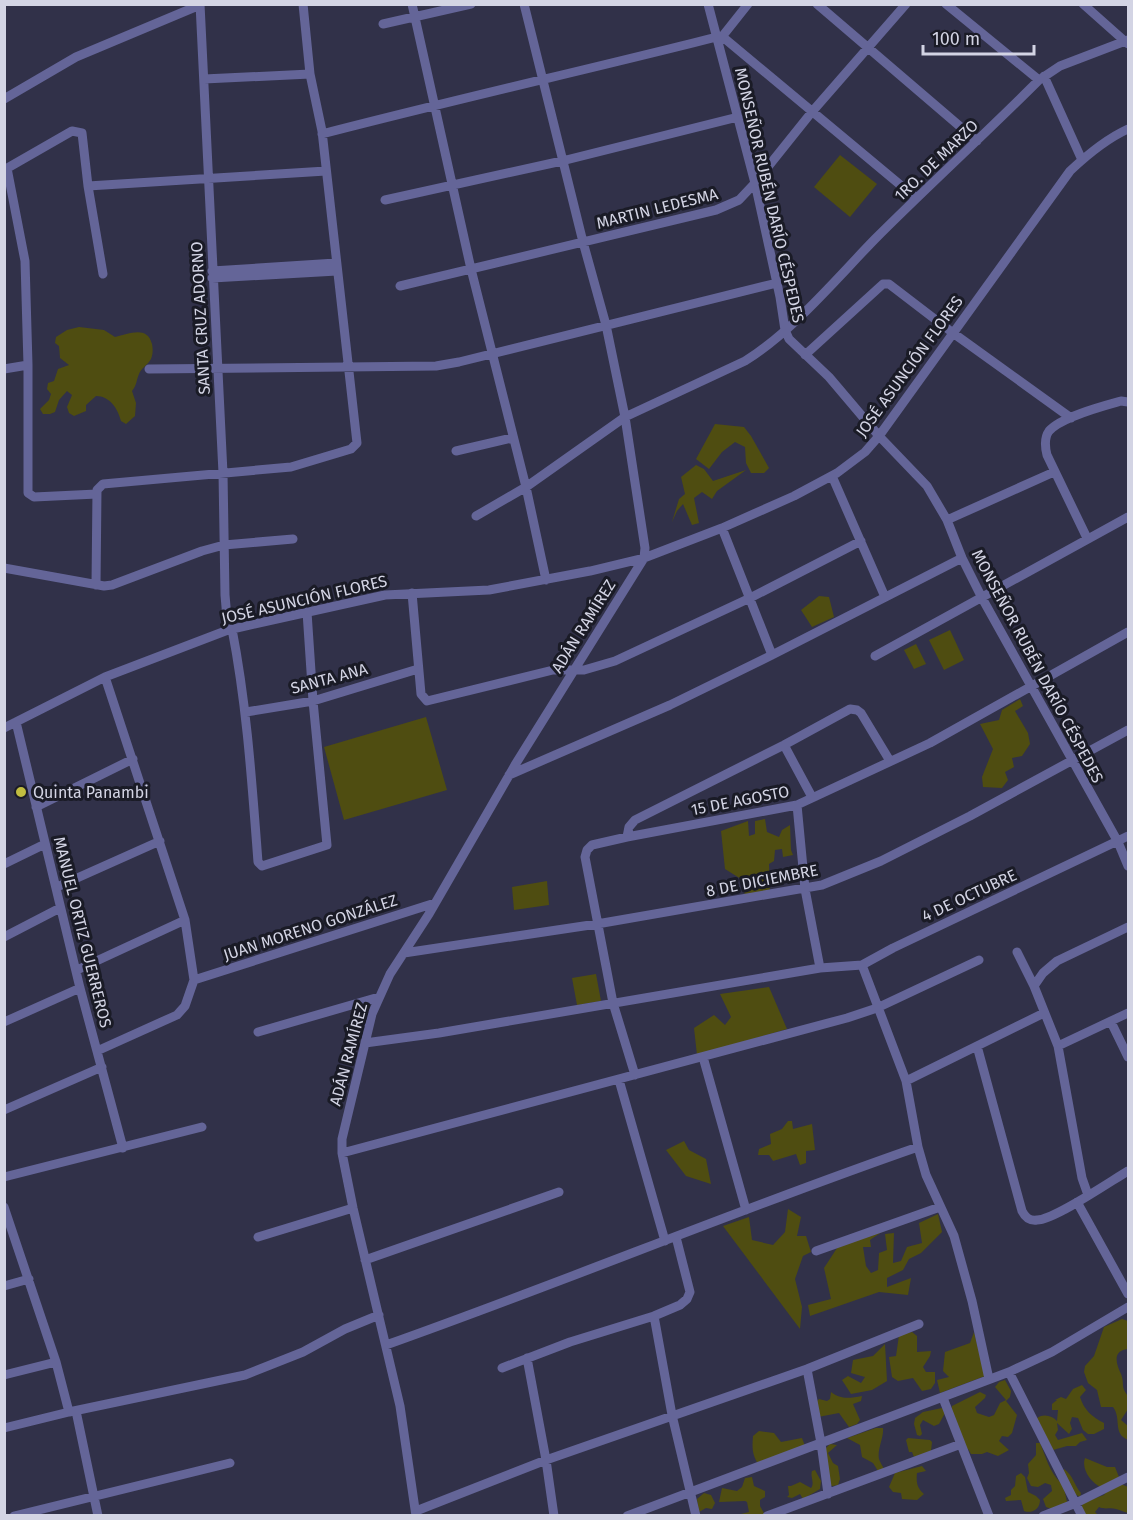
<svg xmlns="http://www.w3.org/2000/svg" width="1133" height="1520" font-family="'Fira Sans',sans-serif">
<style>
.green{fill:#4f4d11}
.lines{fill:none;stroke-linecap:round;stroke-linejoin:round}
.minor{stroke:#646598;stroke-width:9}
.poi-dot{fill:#c1bd40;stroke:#1a1b26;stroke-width:2}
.labels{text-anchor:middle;stroke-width:6;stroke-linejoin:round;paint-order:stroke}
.street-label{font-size:16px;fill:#d3d4e4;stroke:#1a1b26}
.poi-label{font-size:16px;fill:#d3d4e4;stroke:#1a1b26;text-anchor:start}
</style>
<rect width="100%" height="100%" fill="#313149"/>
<!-- green -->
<path class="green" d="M840,155l37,29 -27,33 -36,-30z
M79,327l25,3 11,7c14,-3 32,-12 37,7 1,5 1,10 -1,15 -3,6 -10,9 -12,15 -3,7 -2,11 -7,17l4,12 -1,13 -9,8 -5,-3c-3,-12 -11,-25 -25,-25l-10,9v6l-12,5 -5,-3 -2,-6 5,-12 -5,-4 -8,9 -4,12 -5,2h-7l-3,-5 9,-9 2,-6 -4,-5 1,-6 6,-2 4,-12 11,-4 -9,-7 -1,-12 -4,-3 1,-6 11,-7z
M715,424l29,3 7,9 18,32 -5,5h-13l-5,-10 -1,-16 -10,-5 -13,10 -13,17 -13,-10z
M696,465l8,4 9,12 33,-11 -29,21 -5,8 -10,-7 -8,6 5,25 -7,2 -9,-21 -6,7 -5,11 7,-23 6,-5 -4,-17z
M819,596l10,1 5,20 -22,10 -11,-17z
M950,630l14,30 -20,10 -15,-30z
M916,644l10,20 -12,5 -10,-19z
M1020,699l3,7 -8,5 13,22 2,11 -8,12 -10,2 2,9 -9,5 3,8 -6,8 -19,-1 -1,-10 11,-28 -13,-25 19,-4 3,-10z
M426,717l21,73 -103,30 -20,-73z
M765,819l2,13 12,5 3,-7 8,-5 1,25 2,5 -10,2 -1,-8 -7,1 -1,11 -5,3 1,29 -25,2 -4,-16 -16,-10 -4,-38 27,-10 1,15 6,-2v-13z
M547,881l2,24 -35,5 -2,-23z
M596,974l5,27 -24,4 -5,-27z
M769,987l18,42 -90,26 -3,-27 20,-13 11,10 6,-8 -11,-23z
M788,1121h4l1,8 19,-5 3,26 -9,1v12l-6,2 -4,-11 -23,7 -4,-6h-11l1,-6 12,-5 -1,-10 12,-5z
M684,1141l5,9 17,9 5,25 -25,-8 -20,-26z
M788,1209l13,8 -4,19h9l5,16 -8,4 -8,23 7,28 -2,22 -77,-103 26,-9 3,23 21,5 12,-13z
M938,1214l4,18 -21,21 -12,6 -6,11 -16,8v9l24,-9 -3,17 -29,-3 -69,24 -2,-11 23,-6 -7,-31 15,-23 50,-18 -19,13 1,7h-8l3,19 5,7 7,-3 1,-17 8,-3 -2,-16 9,-1 -1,30 8,-2 6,-14 15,-4 -3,-20z
M1122,1319l6,2v28c-16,2 -12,14 -7,25 4,10 -1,12 7,22l-1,7 1,6 -7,11 7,6v14c-16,-7 -6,-21 -15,-33h-12l-4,-17 -9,-7 -4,-11 1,-6 9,-10 10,-29z
M912,1332l5,4v16l14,-1 -1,5 -7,11 3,5h9v11l-4,6 -9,2 -9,-13 -15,3 -6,-4 -3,-20 7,-1 3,-21z
M974,1332l11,44 -45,17 -3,-13 12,-3 -6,-6 2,-19 25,-9z
M885,1344l2,37 -15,9 -21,4 -9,-14 6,-4 13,7 4,-6 -14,-4 2,-13 20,-4z
M1005,1380l6,11 -1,6 -4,4 11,14 -5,18 -4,4 -6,-1 -3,5 10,9 -11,6 -11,-4 -5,2h-11l-3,-5 -5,-1 -12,-35 1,-7 28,-14 6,3 -1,3 -10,9 2,6 12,4 5,-2 6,-12 6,-3 -11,-13 4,-5z
M1082,1385l4,5 -6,7c4,13 12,20 24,26v6l-10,5h-6l-5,-4 -5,-12 -6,-1 -2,6 2,6 -3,5 -12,-11 1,7 -3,5 3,5 24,-7 5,7 -7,2 -4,4h-9l-14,4 -17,-31c6,-6 16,-4 21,2l1,-11h-6v-6l5,-4h-2l6,-3 5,2 7,-10z
M831,1392c10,8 19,6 31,4l-1,5 -8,3 7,16 -3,4 -8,3 -10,-14 -21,4 -5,-12 6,-6 8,2 3,-2z
M942,1408l3,5 -6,11 -5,2 -11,-6 -3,5 2,9 -2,2 -3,-1 -3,-11 1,-6 8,-6z
M876,1428h7c1,10 -6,21 -4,31 1,3 3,6 5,10l-6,2 -5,-8 -11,-6 -2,-12 -13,-7z
M759,1431l15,2 7,9 21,-4 3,8 -46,19c-7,-10 -7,-17 -6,-29z
M908,1438l22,2 2,2 -1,9 -17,6 -2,-5h-3l-3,-12z
M1036,1443h4c6,14 9,28 20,39l4,-13c9,6 10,16 17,24l-1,4 -16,-9 3,14 -15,7 -6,-2 -3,-8 9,-8 -1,-6 -6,-2 -7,4 -7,-1 -4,-8 2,-5 -1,-9 8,-9z
M830,1444l7,1 -9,8 5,10 5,3 2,13 -2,6 -5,1 -4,-1 -4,-36z
M1085,1458l22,9h8l4,10 -18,10c-10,-4 -20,-18 -16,-29z
M922,1466l4,5 -9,2c-1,9 0,15 7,21l-7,6 -15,-1 -1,-6 -8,-1 -4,-5 6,-14z
M815,1470l6,11 -1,8 -17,10 -3,-5 -8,4 -5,-1 2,-2 -1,-9h3l9,-4 11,6c4,-5 -1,-11 1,-17z
M1021,1473l4,4 3,15 8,4 4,4c0,9 -8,14 -16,11l-3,-11 -15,1 -1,-3 6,-3v-5l4,-4 1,-10z
M752,1477l2,9 11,5v6l-5,3v6l5,9h-28l12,-3 -2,-10 -2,-1 -26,1 3,-14 15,3 5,-4 3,-9z
M1121,1484l7,3v26c-5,-1 -7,-3 -12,-4 -6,-2 -11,1 -17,-2l-4,5 3,3h-16v-12l22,-8 4,-6z
M704,1493l7,2 4,8 -3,6 -6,-1 -7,4 -2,-13z"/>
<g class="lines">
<!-- minor -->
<path class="minor" d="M200,4l23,469 2,122 3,35
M412,4l59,265 55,218 20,93
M708,4l47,179 25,114 5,33 4,9 40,38 50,59 48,50 20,34 15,38 20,40 136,244 10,24
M817,4l160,137
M946,4l93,76
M1083,4l45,40
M383,24l88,-20
M721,38l27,-34
M1044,76l38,84
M204,79l106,-5
M4,99l72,-42 124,-52
M322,134c131,-34 264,-64 395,-97l7,1 192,160
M7,168l18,93 3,104v128l6,4 63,-3
M4,170l68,-39 10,2 6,53 238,-15
M88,186l15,88
M385,200l177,-39 176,-44
M212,271l124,-8
M212,278l125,-7
M400,286l316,-76 23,-10 16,-17 56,-70 95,-109
M805,355l78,-71h6l64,49 118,85
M4,369l24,-4
M149,369l287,-3 23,-4 318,-79
M456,451l56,-13
M832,476l53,121
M476,516l50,-29 99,-70 120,-56c48,-30 91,-82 130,-122 54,-54 110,-105 164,-159l21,-14 68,-26
M947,520l107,-48
M722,528l50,127
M1087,538l-40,-83c-2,-8 -3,-17 2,-24 12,-14 54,-25 72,-30l7,1
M4,568l100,18 8,-1 90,-34 22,-6 69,-6
M96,585l1,-95 6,-6 188,-17 60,-18 6,-6 -35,-312 -12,-57 -7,-70
M412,593l9,101 6,7 126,-31h31l31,-9 135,-63 111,-57
M232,629c15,77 20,155 26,233l4,4 65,-21 -14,-144 -6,-89
M875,656l253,-139
M246,712l67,-11 105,-32
M16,722l64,266 43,160
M4,728l101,-51 123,-47 157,-35 104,-5 101,-19 54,-13 78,-30 72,-32 43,-23 28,-21 14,-16 191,-265c18,-17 36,-32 58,-42
M784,745l28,52
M509,775l161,-70 102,-50 190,-97
M797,805l8,84 15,79
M36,807l97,-48
M627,837l2,-10 6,-7 149,-75 66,-36 7,1 4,3 29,48
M4,864l41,-20
M57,887l103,-46
M4,937l56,-29
M1017,952l17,34 24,60 24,132 6,17
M404,953l193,-29 225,-39 59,-24 89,-45 158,-86
M862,965l44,116 12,66 8,28 28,61 18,65 17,78
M77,970l108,-50
M194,980l241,-77
M1034,986l9,-13 14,-12 71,-34
M4,1022l76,-34
M1111,1022l17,35
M258,1032l121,-35
M365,1043l74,-10 381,-65 42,-3 31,-17 235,-112
M977,1046l45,165c3,6 7,10 15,9 17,0 74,-39 91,-49
M1058,1046l70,-33
M97,1051l80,-36 8,-9 9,-26 -9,-60 -80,-243
M703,1057l43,153
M635,1075l-22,-72 -28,-146 2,-7 5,-5 35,-8 170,-32 133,-62 198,-111
M619,1080l46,161
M906,1081l138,-68
M4,1110l98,-43
M342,1153l505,-135 30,-10 102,-48
M4,1177l198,-50
M1077,1202l51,92
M4,1207l52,155 13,50
M258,1237l95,-29
M816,1251l124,-44
M365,1260l194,-68
M4,1286l25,-7
M654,1316l18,99 24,101
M386,1345c178,-63 353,-136 532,-198
M527,1358l19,102 8,56
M502,1368l68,-26 84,-26 26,-11 7,-6 3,-7 -14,-55
M807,1369l14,74 7,51
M1009,1372l73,144
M4,1375l52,-13
M943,1398l46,118
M76,1411l22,105
M4,1428l65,-16 176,-37 58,-23 42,-23 34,-14
M416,1511l130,-51 261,-91 112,-45
M14,1516l216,-53
M416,1516l-16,-110 -47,-198 -11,-55v-14l30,-125 18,-40 39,-60 86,-149 129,-207 1,-10 -20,-131 -19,-92 -23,-83 -59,-238
M627,1516l382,-144 43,-20 76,-45
M767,1516l194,-72
M1043,1516l33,-13 52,-26"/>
</g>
<!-- markers -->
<circle class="poi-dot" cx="21" cy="792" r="6"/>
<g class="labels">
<!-- street labels -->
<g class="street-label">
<text transform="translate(936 160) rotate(-44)" y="6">1RO. DE MARZO</text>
<text transform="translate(770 195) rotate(77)" y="6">MONSEÑOR RUBÉN DARÍO CÉSPEDES</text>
<text transform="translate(657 208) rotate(-14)" y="6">MARTIN LEDESMA</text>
<text transform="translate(200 318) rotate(-93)" y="6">SANTA CRUZ ADORNO</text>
<text transform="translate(909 366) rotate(-54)" y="6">JOSÉ ASUNCIÓN FLORES</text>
<text transform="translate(304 599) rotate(-13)" y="6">JOSÉ ASUNCIÓN FLORES</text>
<text transform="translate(583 626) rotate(-58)" y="6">ADÁN RAMÍREZ</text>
<text transform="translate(1038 666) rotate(62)" y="6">MONSEÑOR RUBÉN DARÍO CÉSPEDES</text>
<text transform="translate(329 678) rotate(-15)" y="6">SANTA ANA</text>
<text transform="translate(740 800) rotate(-11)" y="6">15 DE AGOSTO</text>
<text transform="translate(762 880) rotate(-11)" y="6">8 DE DICIEMBRE</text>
<text transform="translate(969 895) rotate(-25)" y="6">4 DE OCTUBRE</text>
<text transform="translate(310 927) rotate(-18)" y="6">JUAN MORENO GONZÁLEZ</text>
<text transform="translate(83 932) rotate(76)" y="6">MANUEL ORTIZ GUERREROS</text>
<text transform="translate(348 1054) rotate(-75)" y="6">ADÁN RAMÍREZ</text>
</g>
<!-- poi labels -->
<g class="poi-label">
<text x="33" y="798">Quinta Panambi</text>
</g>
</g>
<!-- border -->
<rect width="1133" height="1520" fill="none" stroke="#d3d4e4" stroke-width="12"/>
<!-- scale -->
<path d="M923 45v9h111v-9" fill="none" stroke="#d3d4e4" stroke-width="3"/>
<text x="932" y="45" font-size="18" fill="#d3d4e4" stroke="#1a1b26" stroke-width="4.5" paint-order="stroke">100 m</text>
</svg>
